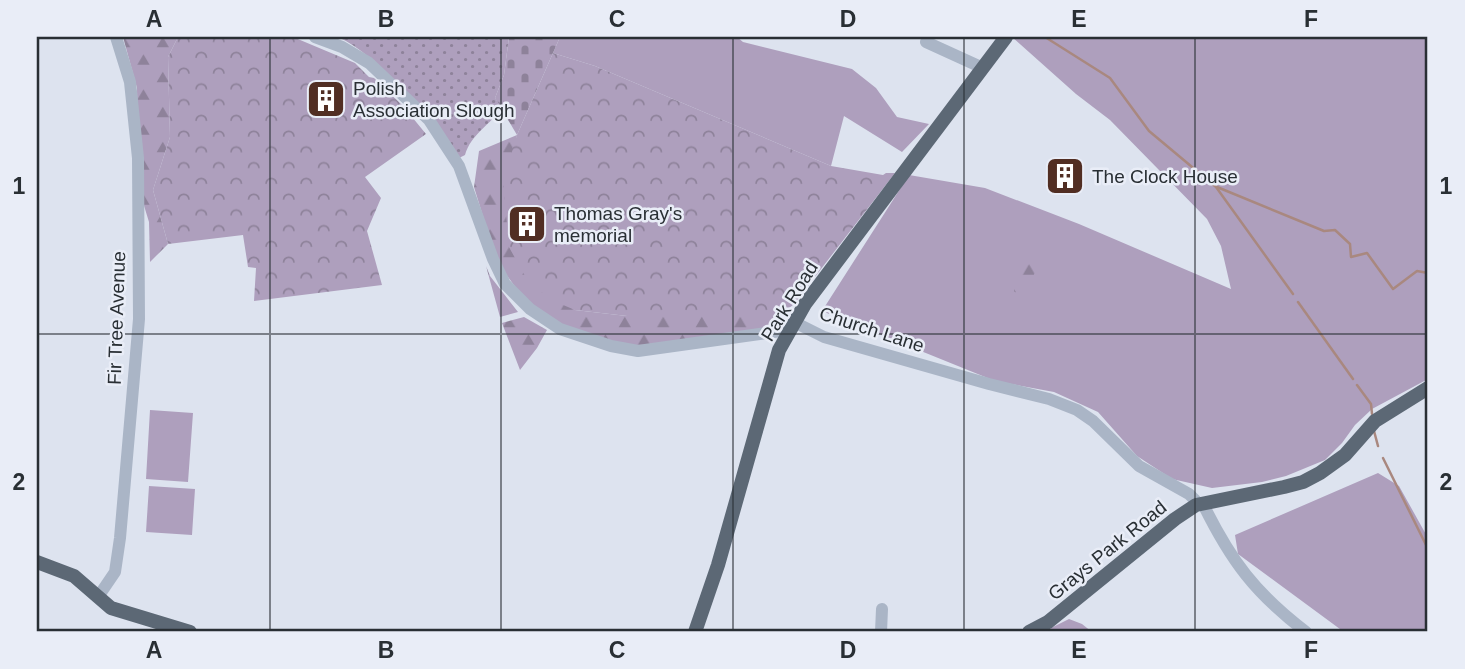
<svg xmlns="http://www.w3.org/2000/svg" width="1465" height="669" font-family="Helvetica,sans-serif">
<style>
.grass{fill:#ae9fbd}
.forest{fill:url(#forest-firs)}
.cemetery{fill:url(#cemetery-stones)}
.park{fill:url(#park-crowns)}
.garden{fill:url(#garden-dots)}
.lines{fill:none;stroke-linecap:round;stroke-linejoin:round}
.stream{stroke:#a9887f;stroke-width:2.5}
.minor{stroke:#aab5c6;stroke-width:12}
.major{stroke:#5c6875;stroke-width:14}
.grid{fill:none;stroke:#292f34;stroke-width:2;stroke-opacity:0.55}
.labels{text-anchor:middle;stroke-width:5;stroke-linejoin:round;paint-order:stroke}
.poi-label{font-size:19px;fill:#292f34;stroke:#e9edf7;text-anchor:start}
.street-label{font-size:19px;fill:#292f34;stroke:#e9edf7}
.neatline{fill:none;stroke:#292f34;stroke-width:2.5}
.grid-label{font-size:23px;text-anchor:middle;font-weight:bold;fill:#292f34}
</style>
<defs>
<pattern id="forest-firs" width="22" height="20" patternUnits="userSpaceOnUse" patternTransform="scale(1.75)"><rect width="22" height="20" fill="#ae9fbd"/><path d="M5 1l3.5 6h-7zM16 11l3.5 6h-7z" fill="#8e829a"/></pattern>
<pattern id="cemetery-stones" width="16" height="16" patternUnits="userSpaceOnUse" patternTransform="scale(1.75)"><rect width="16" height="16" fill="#ae9fbd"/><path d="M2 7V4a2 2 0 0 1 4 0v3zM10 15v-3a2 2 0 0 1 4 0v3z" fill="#8e829a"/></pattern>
<pattern id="park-crowns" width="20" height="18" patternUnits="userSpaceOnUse" patternTransform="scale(1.75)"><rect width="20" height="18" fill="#ae9fbd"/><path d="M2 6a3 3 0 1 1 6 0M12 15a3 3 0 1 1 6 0" fill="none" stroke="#8e829a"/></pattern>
<pattern id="garden-dots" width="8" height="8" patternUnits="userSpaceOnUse" patternTransform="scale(1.75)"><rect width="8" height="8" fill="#ae9fbd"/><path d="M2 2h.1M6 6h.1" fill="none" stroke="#8e829a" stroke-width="1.8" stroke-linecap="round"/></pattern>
</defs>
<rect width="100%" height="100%" fill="#dde3ef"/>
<!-- grass -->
<path class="grass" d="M560,37h177l6,5 109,27 24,19 21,29 32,7 -27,28 -58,-36 -13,50 -236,-100 -42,-13z
M1012,37h416v342l-56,30 -17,16 -13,18 -17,17 -39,16 -24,6 -50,6 -40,-9 -35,-23 -39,-44 -44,-20 -59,-11 -173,-70 87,-136 76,13 94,36 152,65 -10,-43 -14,-27 -97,-99 -34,-26z
M150,410l43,3 -5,69 -42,-3z
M1378,473l21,13 29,52v94h-84l-106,-78 -3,-19z
M149,486l46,3 -3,46 -46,-3z
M1069,619l13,5 10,8h-49z"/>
<!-- forest -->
<path class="forest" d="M123,37h55l-10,20 2,80 -17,53 15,54 -18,18 -1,-40 -11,-36 -1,-98z
M517,135l-2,12 60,163 52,6h152l1,13 -140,17 -33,-5 -43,-15 -37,-23 -30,-41 -23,-75 5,-36z
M1040,242l5,3c-6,16 -12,42 -28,50l-3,-4c5,-19 12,-35 26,-49z
M486,266l4,10 28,36 -18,5z
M524,317l23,13 -10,18 -17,22 -18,-47z"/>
<!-- cemetery -->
<path class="cemetery" d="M509,37h51l-43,98 -22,-37 9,-23z"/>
<!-- park -->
<path class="park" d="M178,37h115l62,26 14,14 5,1 29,28 23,28 -61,43 16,21 -14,33 15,54 -128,16 2,-33 -8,-1 -5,-32 -75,9 -15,-54 17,-53 -2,-80z
M553,53l42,13 236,100 52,9 3,-2h9l-101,131 -15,12h-152l-52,-6 -26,-11 -24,-23 -16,-29 -6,-68 14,-44z"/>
<!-- garden -->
<path class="garden" d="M338,37h171l-5,38 -9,23 7,10c-12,17 -31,26 -37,47l-6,3c-31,-36 -79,-103 -121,-121z"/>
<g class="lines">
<!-- stream -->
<path class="stream" d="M1045,37l65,41 39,53 67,56 77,107
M1217,187l107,44 11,-1 15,14 1,13 16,-4 26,36 24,-18 11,2
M1298,302l55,77
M1357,385l14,19 1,10
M1374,431l4,15
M1383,458l45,91"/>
<!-- minor -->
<path class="minor" d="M315,37l27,10 27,16 60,57 30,46 34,93 12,25 25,25 30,20 51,17 27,5 143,-20 17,-7 26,13 165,47 60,15 28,11 16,11 46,45 50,28 7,7v4
M926,42l57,26
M1203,504c28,57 52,89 103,128
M98,597l17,-25 5,-34 19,-219 -1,-161 -8,-76 -14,-45
M881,632l1,-23"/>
<!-- major -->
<path class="major" d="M37,562l37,14 37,32 79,24
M695,632l23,-67 61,-215 26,-46 201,-267
M1029,632l19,-10 127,-103 21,-14 88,-18 19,-5 17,-9 25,-18 30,-34 53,-33"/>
</g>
<!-- grid -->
<path class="grid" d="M270,37v595M501,37v595M733,37v595M964,37v595M1195,37v595M37,334h1391"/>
<!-- icons -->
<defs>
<g id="building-square" transform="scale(2.0125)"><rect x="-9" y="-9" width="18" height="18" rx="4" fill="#512e23" stroke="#e9edf7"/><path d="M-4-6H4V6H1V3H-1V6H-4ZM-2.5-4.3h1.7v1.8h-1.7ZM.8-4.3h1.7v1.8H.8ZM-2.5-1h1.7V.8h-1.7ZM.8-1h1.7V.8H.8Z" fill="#fff"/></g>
</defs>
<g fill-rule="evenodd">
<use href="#building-square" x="326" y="99"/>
<use href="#building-square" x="1065" y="176"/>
<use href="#building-square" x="527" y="224"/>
</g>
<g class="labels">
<!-- poi labels -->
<g class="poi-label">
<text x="353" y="95">Polish<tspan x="353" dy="22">Association Slough</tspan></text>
<text x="1092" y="183">The Clock House</text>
<text x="554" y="220">Thomas Gray's<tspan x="554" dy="22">memorial</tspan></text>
</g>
<!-- street labels -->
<g class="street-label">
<text transform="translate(789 301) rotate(-58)" y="7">Park Road</text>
<text transform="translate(116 318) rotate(-88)" y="7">Fir Tree Avenue</text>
<text transform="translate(872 329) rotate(18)" y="7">Church Lane</text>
<text transform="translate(1107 550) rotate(-39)" y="7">Grays Park Road</text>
</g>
</g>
<!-- border -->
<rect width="1465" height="669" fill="none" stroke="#e9edf7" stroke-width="77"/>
<rect x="38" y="38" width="1388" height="592" class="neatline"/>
<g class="grid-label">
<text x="154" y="27">A</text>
<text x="386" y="27">B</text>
<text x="617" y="27">C</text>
<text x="848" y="27">D</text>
<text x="1079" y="27">E</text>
<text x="1311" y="27">F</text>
<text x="19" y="194">1</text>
<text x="1446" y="194">1</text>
<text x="19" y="490">2</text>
<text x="1446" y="490">2</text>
<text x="154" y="658">A</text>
<text x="386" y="658">B</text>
<text x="617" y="658">C</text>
<text x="848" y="658">D</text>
<text x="1079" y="658">E</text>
<text x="1311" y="658">F</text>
</g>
</svg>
